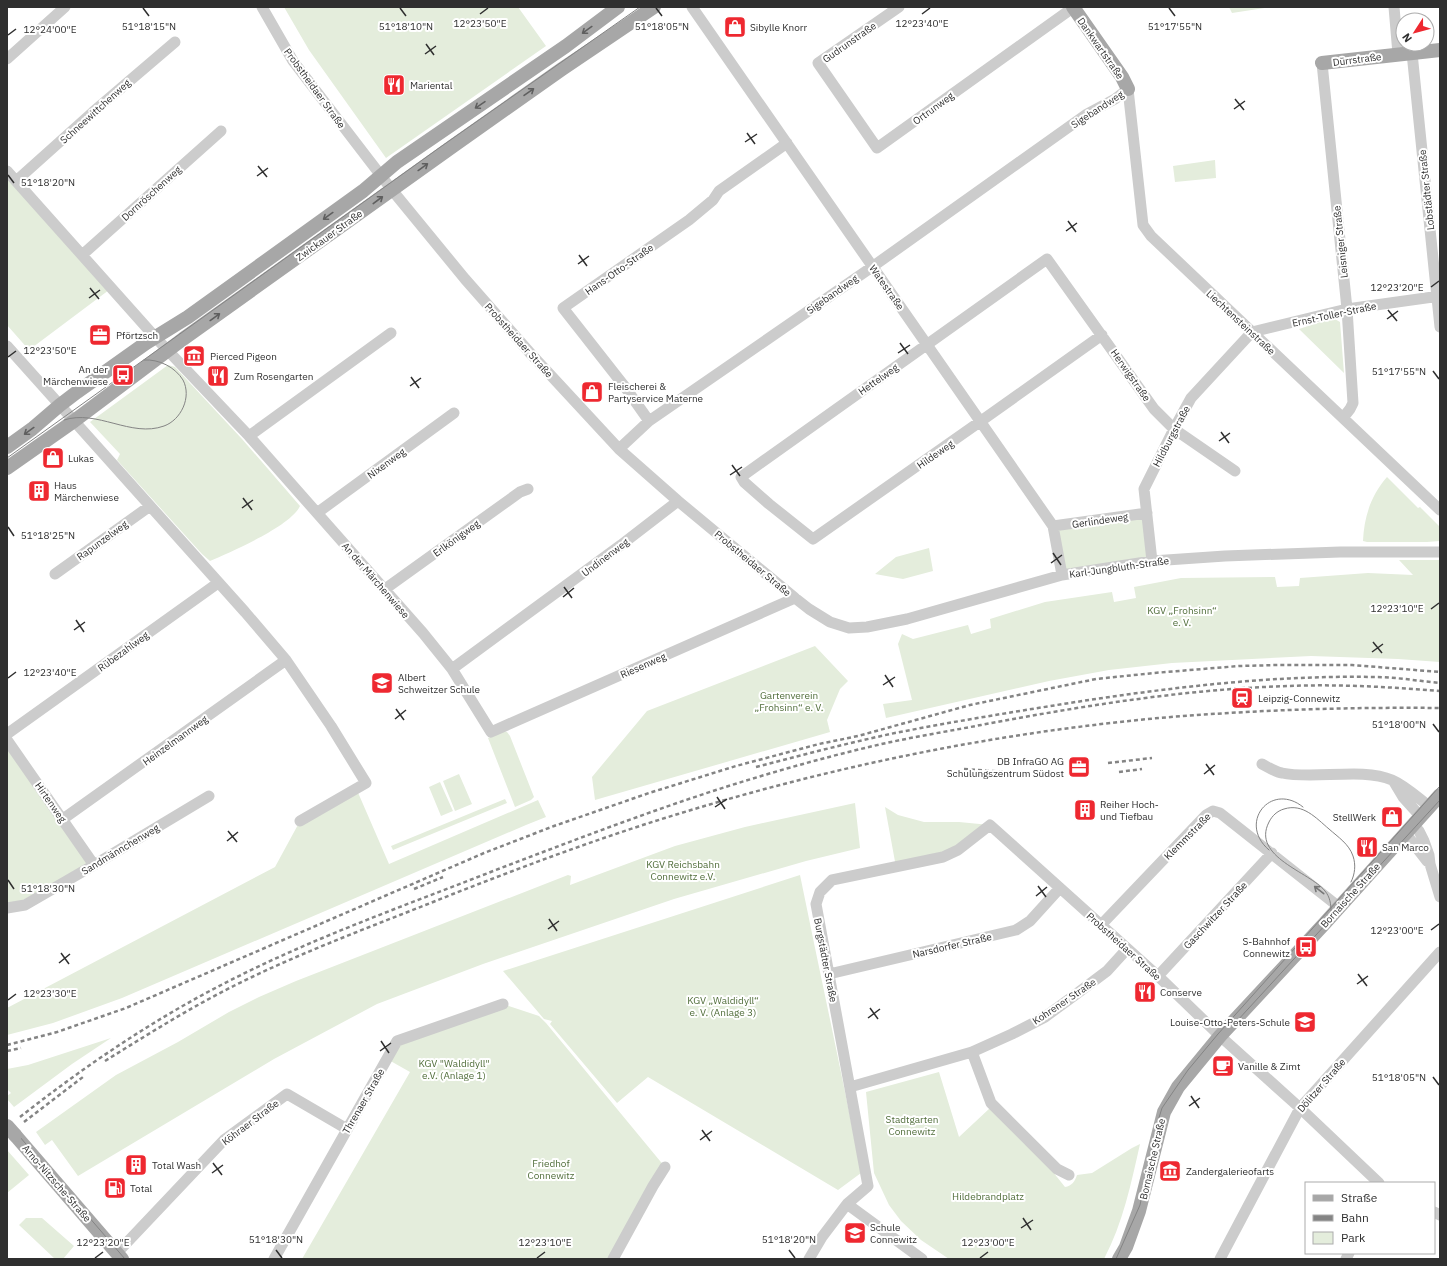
<svg xmlns="http://www.w3.org/2000/svg" width="1447" height="1266" font-family="'IBM Plex Sans',sans-serif">
<style>
.green{fill:#e4eddc}
.lines{fill:none;stroke-linecap:round;stroke-linejoin:round}
.minor{stroke:#ccc;stroke-width:11}
.major{stroke:#a7a7a7;stroke-width:14}
.tram{stroke:#848484;stroke-width:1}
.rail{stroke:#848484;stroke-width:2.5;stroke-dasharray:4 3;stroke-linecap:butt}
.major-bridge{stroke:#a7a7a7;stroke-width:14}
.oneway{stroke:#5f5f5f}
.oneway2{stroke:#767676}
.ticks{fill:none;stroke:#2f2f2f;stroke-width:1.5}
.labels{text-anchor:middle;stroke-width:4;stroke-linejoin:round;paint-order:stroke}
.poi-label{font-size:10px;fill:#2f2f2f;stroke:#fff;text-anchor:start}
.street-label{font-size:10px;fill:#2f2f2f;stroke:#fff}
.park-label{font-size:10px;fill:#506d3a;stroke:#fff}
.ticks-label{font-size:10px;text-anchor:middle;fill:#2f2f2f;stroke:#fff;stroke-width:4;stroke-linejoin:round;paint-order:stroke}
</style>
<rect width="100%" height="100%" fill="#fff"/>
<!-- green -->
<path class="green" d="M284,7h234l28,39 -160,112 -77,-108z
M1229,7h42l-39,6z
M1215,160l1,18 -41,4 -2,-16z
M7,176l102,114 -80,60 -22,-25z
M1333,318l7,4 4,51 -45,-44z
M168,365l7,2 67,72 58,67c-9,20 -69,46 -90,55l-8,-7 -85,-94 3,-6 -30,-32z
M1387,477l31,31 2,-1 20,20v14l-13,1h-60l-4,-1c1,-24 8,-46 24,-64z
M1147,513l5,48 -90,14 -9,-49z
M929,548l4,23 -30,8 -28,-5 21,-17z
M1399,560h41v102l-42,-3 -87,-3 -139,7 -63,7 -60,11 -163,37 -3,-14 29,-4 -14,-56 4,-10 11,5 55,-14 3,9 20,-6 -1,-9 55,-17 67,-10 2,10 22,-4 -2,-11 47,-9 94,-1 2,10 22,-1 1,-8 68,-5 45,2z
M815,646l33,35 -8,8 -13,31 3,12 -235,68 -3,-23 55,-66z
M504,731l3,1 3,4 24,61 -3,3 -16,7 -27,-69z
M7,740l87,125 -87,43z
M459,774l13,30 -17,7 -12,-30z
M440,782l13,29 -12,5 -12,-29z
M356,788l33,76 149,-64 8,17 -20,8 -404,173 -69,25 -46,12v-27l268,-141 25,-46z
M505,799l2,4 -114,47 -2,-4z
M855,803l5,45 -54,13 -132,38 -191,65 -106,40 -103,55 -196,117 -26,-36 -7,5 -9,-13 80,-57 62,-33 51,-30 30,-15 37,-16 272,-106 3,1 -1,9 105,-39 70,-19z
M885,807l13,8 26,7h35l31,3 -32,25 -62,17z
M800,875c20,99 42,198 61,298l-23,17 -190,-113 -31,26 -67,-79 2,-3 -8,-2 -41,-48z
M503,1004l36,12 7,7 119,144 -52,92h-311l108,-187 -23,-13 10,-18z
M111,1038l-39,26 -58,43 -7,-8v-3l4,-3 -4,-4v-20l21,-4z
M939,1072l20,65 31,-29 63,64 12,15c7,-1 10,-6 12,-12l15,-2 40,-25 8,-4c-9,40 -17,79 -36,115h-155l-28,-19 -20,-19 -12,-16 -15,-32 -8,-81z
M7,1150l22,25 -22,18z
M26,1218h16l32,28 -11,13h-8l-36,-34z"/>
<g class="lines">
<!-- minor -->
<path class="minor" d="M262,7l31,54 99,129 73,89 66,75 88,95 59,52 117,97 14,11 21,13 19,6 18,-1 40,-8 155,-44 90,-14 73,-5 115,-4h100
M692,7l361,519 9,49
M899,7l-81,56 59,85 197,-141
M1394,7l4,47
M1412,53l28,274
M7,59l58,-52
M1322,63l25,246 6,94 -3,6 -7,9
M7,171l148,166 94,99 174,197 29,36 39,63 304,-134
M16,181l77,-69 82,-70
M82,255l139,-124
M1102,335l-121,86 -168,118 -44,-35 -25,-22 -3,-5 306,-218 107,150 20,20 61,42
M7,346l238,266 41,48 45,66 35,57 -66,38
M649,421l-24,-34 -62,-79 126,-88 24,-20 6,-9 68,-48
M249,436l142,-103
M619,449l30,-28 223,-154 215,-153 28,-15 13,-10 15,136 8,11 289,274
M317,513l137,-100
M1053,526l94,-13
M1152,561l-8,-72 30,-60 17,-31 61,-66 95,-23 93,-13
M55,574l95,-68
M385,589l135,-97 8,-3
M452,669l169,-124 57,-44
M7,734l211,-151
M7,740l87,125
M1262,764c6,3 13,8 20,9 32,7 80,-6 110,7 14,6 26,18 38,27
M1394,782l9,15 18,20
M63,819l223,-159
M1414,825l5,6 5,10 5,14 1,9 10,33
M1406,834l21,27
M7,908l18,-3 69,-40 115,-69
M1101,925l105,-110 7,-4 7,2 119,94
M829,974l187,-44 14,-9 29,-32
M1158,976l114,-123
M972,1052l19,51 66,66 12,6
M850,1087l122,-35 40,-18 33,-17 30,-22 32,-24 20,-22
M847,1204l21,-18 -52,-282 4,-12 12,-12 111,-23 15,-7 32,-25 168,151 62,60 80,72 79,75
M1434,1212l6,3
M117,1253l107,-113 63,-46 60,35
M274,1259l123,-218 106,-37
M613,1259l40,-73 12,-19
M809,1259l13,-22 25,-33 75,55
M1220,1259l80,-151 140,-156
M1346,1259l3,-6"/>
<!-- major -->
<path class="major" d="M1073,7l49,70 6,12
M1322,63l118,-13
M7,447l25,-18 28,-24 17,-13 69,-49 42,-26 175,-126 34,-29 169,-116 52,-39
M7,468l67,-47 109,-82 270,-193 109,-77 92,-62
M15,1135l107,124
M1119,1259l7,-12 13,-36 25,-99 14,-25 42,-51 105,-113 115,-128"/>
<!-- tram -->
<path class="tram" d="M64,420c33,-11 67,18 100,6 17,-6 28,-29 19,-46 -8,-13 -24,-21 -39,-20
M7,458l432,-310 201,-141
M1269,850c-32,-27 2,-69 34,-43
M1331,911c0,-7 -1,-14 -6,-20 -15,-19 -74,-34 -56,-69 3,-6 8,-11 15,-13 19,-6 32,9 45,20 9,8 20,15 24,27 3,9 2,18 -2,26
M1237,1021l203,-221
M7,1122l118,137
M1116,1259l24,-54 18,-84 4,-13 26,-38 30,-36 222,-248"/>
<!-- rail -->
<path class="rail" d="M1108,763l44,-5
M756,767c46,-12 92,-24 139,-34 56,-11 112,-20 168,-29 102,-16 207,-29 311,-27 22,0 44,4 66,6
M964,769l55,4
M1119,772l23,-3
M414,889l29,-12
M7,1045l50,-13 69,-24 358,-155 70,-27 95,-33 87,-27 83,-22 39,-8 112,-31 126,-26 58,-6 85,-7 39,-1h74l88,7
M7,1051l14,-3
M105,1061c48,-30 96,-60 147,-84 65,-31 134,-56 201,-83 74,-29 149,-57 225,-80 156,-48 318,-81 481,-96 94,-8 187,-11 281,-10
M20,1117c70,-55 143,-104 223,-143 79,-39 163,-69 245,-101 76,-29 151,-58 228,-83 50,-16 102,-31 153,-43 37,-9 75,-15 112,-22 101,-19 205,-36 308,-39 50,-2 101,1 151,5
M24,1122l59,-45"/>
<!-- major-bridge -->
<path class="major-bridge" d="M7,1126l8,9"/>
</g>
<!-- one-way arrows -->
<defs><path id="oneway-shaft" d="M-6 0H5M1.5-3L5.5 0L1.5 3" fill="none" stroke-width="1.6" stroke-linecap="round" stroke-linejoin="round"/></defs>
<g class="oneway">
<use href="#oneway-shaft" transform="translate(587 30) rotate(144)"/>
<use href="#oneway-shaft" transform="translate(529 92) rotate(-35)"/>
<use href="#oneway-shaft" transform="translate(480 105) rotate(146)"/>
<use href="#oneway-shaft" transform="translate(423 167) rotate(-36)"/>
<use href="#oneway-shaft" transform="translate(378 200) rotate(-37)"/>
<use href="#oneway-shaft" transform="translate(328 216) rotate(144)"/>
<use href="#oneway-shaft" transform="translate(215 317) rotate(-36)"/>
<use href="#oneway-shaft" transform="translate(29 431) rotate(144)"/>
</g>
<use class="oneway2" href="#oneway-shaft" transform="translate(1319 890) rotate(-142)"/>
<!-- ticks -->
<path class="ticks" d="M143,8l6,8M400,8l6,8M656,8l6,8M1169,8l6,8M480,14l8,-6M922,14l8,-6M8,35l8,-6M426,44l8,11M425,54l11,-8M1235,99l9,11M1234,109l11,-8M747,133l8,11M745,142l12,-8M258,166l9,11M8,175l6,8M257,176l11,-8M1068,221l8,11M1066,231l11,-8M579,255l8,11M578,264l11,-8M1431,287l8,-6M90,288l9,11M89,298l11,-8M1388,310l9,11M1387,319l11,-8M900,343l8,11M898,353l12,-8M8,357l8,-6M1433,371l6,8M411,377l8,11M410,386l11,-8M1221,432l8,11M1219,441l11,-8M732,465l8,11M730,475l12,-8M243,498l9,12M242,508l11,-8M8,527l6,9M1053,553l8,12M1051,563l11,-8M564,587l8,11M563,597l11,-9M1431,609l8,-6M76,620l8,12M74,630l11,-8M1373,642l9,11M1372,652l11,-8M885,675l8,12M8,678l8,-6M883,685l12,-8M396,709l8,11M395,719l11,-9M1433,724l6,8M1206,764l8,11M1204,774l11,-9M717,797l8,12M715,807l12,-8M228,831l9,11M227,841l11,-9M8,880l6,9M1038,886l8,11M1036,896l11,-9M549,919l8,12M548,929l11,-8M1431,930l8,-6M61,953l8,11M59,963l11,-9M1358,974l9,12M1357,984l11,-8M8,1000l8,-6M870,1008l8,11M868,1018l12,-9M381,1041l8,12M380,1051l11,-8M1433,1077l6,8M1191,1096l8,12M1189,1106l11,-8M702,1130l8,11M700,1140l12,-9M213,1163l9,12M212,1173l11,-8M1023,1218l8,12M1021,1228l12,-8M276,1250l6,8M789,1250l6,8M95,1258l8,-6M537,1258l8,-6M980,1258l8,-6"/>
<!-- icons -->
<defs>
<g id="shop-square" transform="scale(1.15)"><rect x="-9" y="-9" width="18" height="18" rx="4" fill="#ee2830" stroke="#fff"/><path d="M-5-2.5h2.3a2.7 3.5 0 0 1 5.4 0H5L5.5 6h-11ZM-1.5-2.5h3a1.5 2.3 0 0 0-3 0Z" fill="#fff"/></g>
<g id="restaurant-square" transform="scale(1.15)"><rect x="-9" y="-9" width="18" height="18" rx="4" fill="#ee2830" stroke="#fff"/><path d="M-5-6h1v4h1v-4h1v4h1v-4h1v5L-1.5 .5V6h-2V.5L-5-1ZM5-6V6H3V1.5H1.5Q1.5-4 5-6Z" fill="#fff"/></g>
<g id="office-square" transform="scale(1.15)"><rect x="-9" y="-9" width="18" height="18" rx="4" fill="#ee2830" stroke="#fff"/><path d="M-6-3h4V-5.5h4V-3h4V5H-6ZM-1-4.5V-3h2v-1.5ZM-6 0V1H6V0Z" fill="#fff"/></g>
<g id="museum-square" transform="scale(1.15)"><rect x="-9" y="-9" width="18" height="18" rx="4" fill="#ee2830" stroke="#fff"/><path d="M0-6L6-3V-2H-6V-3ZM-5-1h2V3h-2ZM-1-1h2V3h-2ZM3-1h2V3H3ZM-6 4H6V6H-6Z" fill="#fff"/></g>
<g id="bus-square" transform="scale(1.15)"><rect x="-9" y="-9" width="18" height="18" rx="4" fill="#ee2830" stroke="#fff"/><path d="M-5-6H5V4H4V6H2V4H-2V6H-4V4H-5ZM-3.5-4V0h7V-4ZM-3.5 1.2v1.5H-2V1.2ZM2 1.2v1.5H3.5V1.2Z" fill="#fff"/></g>
<g id="building-square" transform="scale(1.15)"><rect x="-9" y="-9" width="18" height="18" rx="4" fill="#ee2830" stroke="#fff"/><path d="M-4-6H4V6H1V3H-1V6H-4ZM-2.5-4.3h1.7v1.8h-1.7ZM.8-4.3h1.7v1.8H.8ZM-2.5-1h1.7V.8h-1.7ZM.8-1h1.7V.8H.8Z" fill="#fff"/></g>
<g id="school-square" transform="scale(1.15)"><rect x="-9" y="-9" width="18" height="18" rx="4" fill="#ee2830" stroke="#fff"/><path d="M0-5L7-2L0 1L-7-2ZM-4 1L0 2.5L4 1V4Q0 6-4 4Z" fill="#fff"/></g>
<g id="station-square" transform="scale(1.15)"><rect x="-9" y="-9" width="18" height="18" rx="4" fill="#ee2830" stroke="#fff"/><path d="M-3-6H3Q5-6 5-4V2Q5 4 3 4L4.5 6H3L1.5 4h-3L-3 6H-4.5L-3 4Q-5 4-5 2V-4Q-5-6-3-6ZM-3.5-4v3h7v-3ZM-3.5 1v1.5H-2V1ZM2 1v1.5H3.5V1Z" fill="#fff"/></g>
<g id="cafe-square" transform="scale(1.15)"><rect x="-9" y="-9" width="18" height="18" rx="4" fill="#ee2830" stroke="#fff"/><path d="M-5.5-4.5H6V0H3Q3 3.5 0 3.5H-2.5Q-5.5 3.5-5.5 0ZM3-3.2v2h1.7v-2ZM-6 4.5H4V6H-6Z" fill="#fff"/></g>
<g id="fuel-square" transform="scale(1.15)"><rect x="-9" y="-9" width="18" height="18" rx="4" fill="#ee2830" stroke="#fff"/><path d="M-5.5-6h7V0h2V4h1.3V-2.5L3-4.5l.8-.8L6-3V5H2.5V1h-1V6h-7ZM-4.2-4.7v3.2H.2V-4.7Z" fill="#fff"/></g>
</defs>
<g fill-rule="evenodd">
<use href="#shop-square" x="735" y="27"/>
<use href="#restaurant-square" x="394" y="85"/>
<use href="#office-square" x="100" y="335"/>
<use href="#museum-square" x="194" y="356"/>
<use href="#bus-square" x="123" y="375"/>
<use href="#restaurant-square" x="218" y="376"/>
<use href="#shop-square" x="592" y="392"/>
<use href="#shop-square" x="53" y="458"/>
<use href="#building-square" x="39" y="491"/>
<use href="#school-square" x="382" y="683"/>
<use href="#station-square" x="1242" y="698"/>
<use href="#office-square" x="1079" y="767"/>
<use href="#building-square" x="1085" y="810"/>
<use href="#shop-square" x="1392" y="817"/>
<use href="#restaurant-square" x="1367" y="847"/>
<use href="#bus-square" x="1306" y="947"/>
<use href="#restaurant-square" x="1145" y="992"/>
<use href="#school-square" x="1305" y="1022"/>
<use href="#cafe-square" x="1223" y="1066"/>
<use href="#building-square" x="136" y="1165"/>
<use href="#museum-square" x="1170" y="1171"/>
<use href="#fuel-square" x="115" y="1188"/>
<use href="#school-square" x="855" y="1233"/>
</g>
<g class="labels">
<!-- poi labels -->
<g class="poi-label">
<text x="750" y="31">Sibylle Knorr</text>
<text x="410" y="89">Mariental</text>
<text x="116" y="339">Pförtzsch</text>
<text x="210" y="360">Pierced Pigeon</text>
<text x="108" y="373" text-anchor="end">An der<tspan x="108" dy="12">Märchenwiese</tspan></text>
<text x="234" y="380">Zum Rosengarten</text>
<text x="608" y="390">Fleischerei &amp;<tspan x="608" dy="12">Partyservice Materne</tspan></text>
<text x="68" y="462">Lukas</text>
<text x="54" y="489">Haus<tspan x="54" dy="12">Märchenwiese</tspan></text>
<text x="398" y="681">Albert<tspan x="398" dy="12">Schweitzer Schule</tspan></text>
<text x="1258" y="702">Leipzig-Connewitz</text>
<text x="1064" y="765" text-anchor="end">DB InfraGO AG<tspan x="1064" dy="12">Schulungszentrum Südost</tspan></text>
<text x="1100" y="808">Reiher Hoch-<tspan x="1100" dy="12">und Tiefbau</tspan></text>
<text x="1376" y="821" text-anchor="end">StellWerk</text>
<text x="1382" y="851">San Marco</text>
<text x="1290" y="945" text-anchor="end">S-Bahnhof<tspan x="1290" dy="12">Connewitz</tspan></text>
<text x="1160" y="996">Conserve</text>
<text x="1290" y="1026" text-anchor="end">Louise-Otto-Peters-Schule</text>
<text x="1238" y="1070">Vanille &amp; Zimt</text>
<text x="152" y="1169">Total Wash</text>
<text x="1186" y="1175">Zandergalerieofarts</text>
<text x="130" y="1192">Total</text>
<text x="870" y="1231">Schule<tspan x="870" dy="12">Connewitz</tspan></text>
</g>
<!-- street labels -->
<g class="street-label">
<text transform="translate(849 42) rotate(-35)" y="4">Gudrunstraße</text>
<text transform="translate(1101 48) rotate(55)" y="4">Dankwartstraße</text>
<text transform="translate(1357 59) rotate(-7)" y="4">Dürrstraße</text>
<text transform="translate(315 88) rotate(54)" y="4">Probstheidaer Straße</text>
<text transform="translate(933 108) rotate(-36)" y="4">Ortrunweg</text>
<text transform="translate(1097 109) rotate(-33)" y="4">Sigebandweg</text>
<text transform="translate(95 111) rotate(-42)" y="4">Schneewittchenweg</text>
<text transform="translate(1426 190) rotate(-96)" y="4">Lobstädter Straße</text>
<text transform="translate(151 193) rotate(-42)" y="4">Dornröschenweg</text>
<text transform="translate(329 235) rotate(-36)" y="4">Zwickauer Straße</text>
<text transform="translate(1340 242) rotate(-96)" y="4">Leisniger Straße</text>
<text transform="translate(619 269) rotate(-35)" y="4">Hans-Otto-Straße</text>
<text transform="translate(887 287) rotate(55)" y="4">Watestraße</text>
<text transform="translate(832 294) rotate(-35)" y="4">Sigebandweg</text>
<text transform="translate(1334 314) rotate(-12)" y="4">Ernst-Toller-Straße</text>
<text transform="translate(1241 322) rotate(43)" y="4">Liechtensteinstraße</text>
<text transform="translate(519 340) rotate(48)" y="4">Probstheidaer Straße</text>
<text transform="translate(1131 375) rotate(55)" y="4">Herwigstraße</text>
<text transform="translate(878 379) rotate(-35)" y="4">Hettelweg</text>
<text transform="translate(1171 436) rotate(-62)" y="4">Hildburgstraße</text>
<text transform="translate(935 454) rotate(-35)" y="4">Hildeweg</text>
<text transform="translate(386 463) rotate(-36)" y="4">Nixenweg</text>
<text transform="translate(1100 520) rotate(-8)" y="4">Gerlindeweg</text>
<text transform="translate(456 538) rotate(-36)" y="4">Erlkönigweg</text>
<text transform="translate(102 540) rotate(-36)" y="4">Rapunzelweg</text>
<text transform="translate(605 557) rotate(-37)" y="4">Undinenweg</text>
<text transform="translate(753 563) rotate(40)" y="4">Probstheidaer Straße</text>
<text transform="translate(1119 567) rotate(-8)" y="4">Karl-Jungbluth-Straße</text>
<text transform="translate(376 580) rotate(49)" y="4">An der Märchenwiese</text>
<text transform="translate(123 651) rotate(-36)" y="4">Rübezahlweg</text>
<text transform="translate(643 665) rotate(-24)" y="4">Riesenweg</text>
<text transform="translate(175 740) rotate(-36)" y="4">Heinzelmannweg</text>
<text transform="translate(51 802) rotate(55)" y="4">Hirtenweg</text>
<text transform="translate(1187 836) rotate(-45)" y="4">Klemmstraße</text>
<text transform="translate(120 849) rotate(-31)" y="4">Sandmännchenweg</text>
<text transform="translate(1350 895) rotate(-48)" y="4">Bornaische Straße</text>
<text transform="translate(1215 915) rotate(-47)" y="4">Gaschwitzer Straße</text>
<text transform="translate(952 945) rotate(-13)" y="4">Narsdorfer Straße</text>
<text transform="translate(1124 946) rotate(42)" y="4">Probstheidaer Straße</text>
<text transform="translate(826 960) rotate(79)" y="4">Burgstädter Straße</text>
<text transform="translate(1064 1001) rotate(-34)" y="4">Kohrener Straße</text>
<text transform="translate(1321 1085) rotate(-49)" y="4">Dölitzer Straße</text>
<text transform="translate(363 1101) rotate(-60)" y="4">Threnaer Straße</text>
<text transform="translate(250 1122) rotate(-37)" y="4">Köhraer Straße</text>
<text transform="translate(1152 1159) rotate(-77)" y="4">Bornaische Straße</text>
<text transform="translate(57 1183) rotate(49)" y="4">Arno-Nitzsche-Straße</text>
</g>
<!-- park labels -->
<g class="park-label">
<text x="1182" y="614">KGV „Frohsinn“<tspan x="1182" dy="12">e. V.</tspan></text>
<text x="789" y="699">Gartenverein<tspan x="789" dy="12">„Frohsinn“ e. V.</tspan></text>
<text x="683" y="868">KGV Reichsbahn<tspan x="683" dy="12">Connewitz e.V.</tspan></text>
<text x="723" y="1004">KGV „Waldidyll“<tspan x="723" dy="12">e. V. (Anlage 3)</tspan></text>
<text x="454" y="1067">KGV "Waldidyll"<tspan x="454" dy="12">e.V. (Anlage 1)</tspan></text>
<text x="912" y="1123">Stadtgarten<tspan x="912" dy="12">Connewitz</tspan></text>
<text x="551" y="1167">Friedhof<tspan x="551" dy="12">Connewitz</tspan></text>
<text x="988" y="1200">Hildebrandplatz</text>
</g>
</g>
<g class="ticks-label">
<text x="480" y="27">12°23'50"E</text>
<text x="922" y="27">12°23'40"E</text>
<text x="149" y="30">51°18'15"N</text>
<text x="406" y="30">51°18'10"N</text>
<text x="662" y="30">51°18'05"N</text>
<text x="1175" y="30">51°17'55"N</text>
<text x="50" y="33">12°24'00"E</text>
<text x="48" y="186">51°18'20"N</text>
<text x="1397" y="291">12°23'20"E</text>
<text x="50" y="354">12°23'50"E</text>
<text x="1399" y="375">51°17'55"N</text>
<text x="48" y="539">51°18'25"N</text>
<text x="1397" y="612">12°23'10"E</text>
<text x="50" y="676">12°23'40"E</text>
<text x="1399" y="728">51°18'00"N</text>
<text x="48" y="892">51°18'30"N</text>
<text x="1397" y="934">12°23'00"E</text>
<text x="50" y="997">12°23'30"E</text>
<text x="1399" y="1081">51°18'05"N</text>
<text x="276" y="1243">51°18'30"N</text>
<text x="789" y="1243">51°18'20"N</text>
<text x="103" y="1246">12°23'20"E</text>
<text x="545" y="1246">12°23'10"E</text>
<text x="988" y="1246">12°23'00"E</text>
</g>
<!-- border -->
<rect width="1447" height="1266" fill="none" stroke="#2f2f2f" stroke-width="16"/>
<!-- legend -->
<rect x="1305" y="1182" width="130" height="72" fill="#ffffff" stroke="#acacac"/>
<rect x="1313" y="1195" width="20" height="6" fill="#a7a7a7" stroke="#acacac"/>
<text x="1341" y="1202" font-size="12" fill="#2f2f2f">Straße</text>
<rect x="1313" y="1215" width="20" height="6" fill="#848484" stroke="#acacac"/>
<text x="1341" y="1222" font-size="12" fill="#2f2f2f">Bahn</text>
<rect x="1313" y="1232" width="20" height="12" fill="#e4eddc" stroke="#acacac"/>
<text x="1341" y="1242" font-size="12" fill="#2f2f2f">Park</text>
<!-- north arrow -->
<g transform="translate(1415 32) rotate(234)"><circle r="19" fill="#ffffff" stroke="#acacac"/>
<path d="M0-3L7 15L0 10L-7 15Z" fill="#ee2830"/>
<text y="-6" font-size="11" font-weight="bold" text-anchor="middle" fill="#2f2f2f">N</text>
</g>
</svg>
